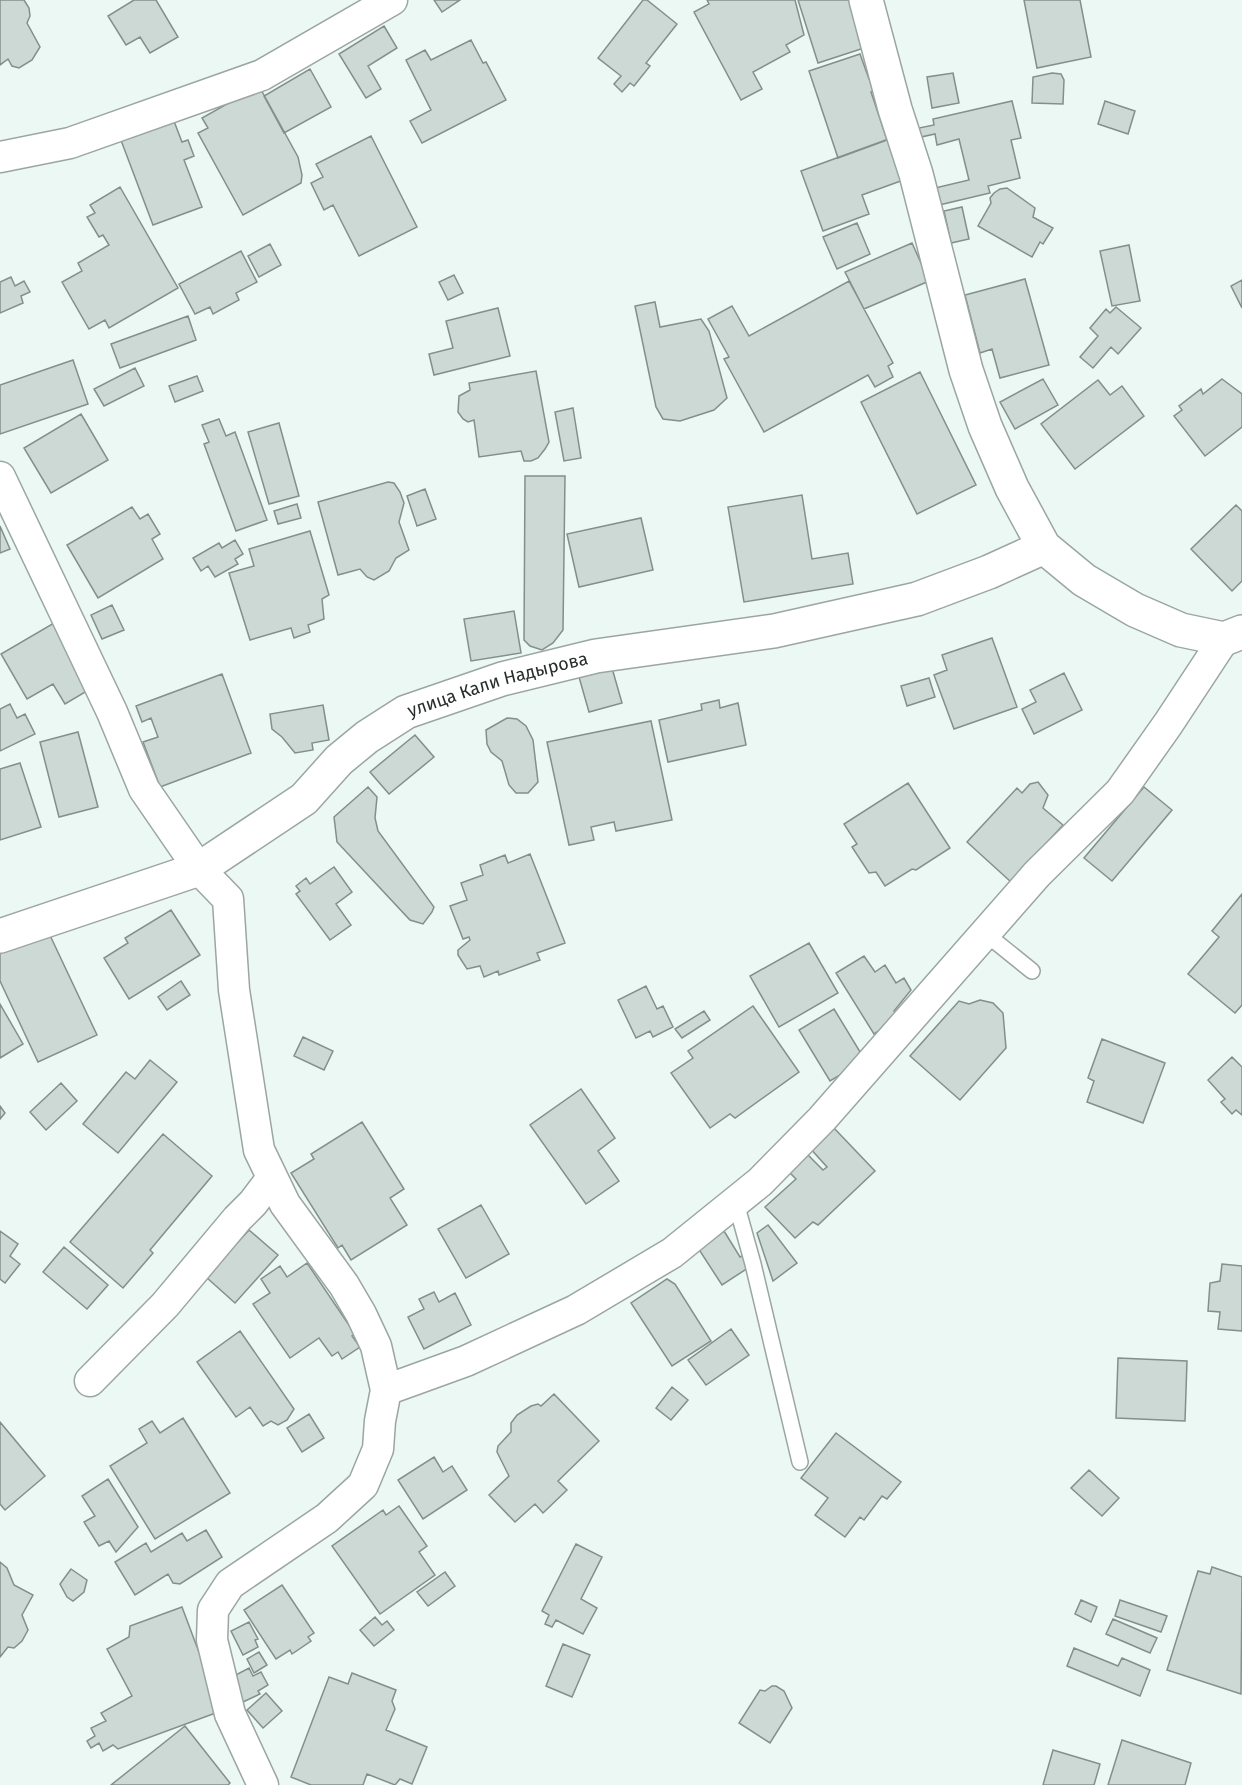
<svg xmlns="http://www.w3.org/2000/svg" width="1242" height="1785" font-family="'Fira Sans',sans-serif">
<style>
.building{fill:#cdd9d5;stroke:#848f8b;stroke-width:1.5}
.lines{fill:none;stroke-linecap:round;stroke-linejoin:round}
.lane-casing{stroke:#9ba6a2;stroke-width:18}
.street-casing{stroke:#9ba6a2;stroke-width:33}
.secondary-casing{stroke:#9ba6a2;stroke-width:36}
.lane{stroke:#fff;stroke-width:15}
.street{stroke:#fff;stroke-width:30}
.secondary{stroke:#fff;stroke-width:33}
.labels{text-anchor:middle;stroke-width:5;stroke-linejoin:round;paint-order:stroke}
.street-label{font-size:18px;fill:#282d2b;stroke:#fff}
</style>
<rect width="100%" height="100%" fill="#ecf8f3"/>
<!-- building -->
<path class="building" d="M0,0h24l5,8 1,8 -3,7 13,24 -8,13 -13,8 -7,-2 -4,-7 -8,6z
M134,0h22l22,37 -28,16 -10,-16 -14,8 -18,-29z
M434,0h26l-18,12z
M643,0h4l30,24 -31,39 4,3 -16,20 -4,-3 -8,9 -8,-8 7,-8 -23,-18z
M707,0h88l9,35 -18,10 4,7 -37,20 9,17 -21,11 -47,-88 15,-8z
M798,0h54l15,47 -49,16z
M1080,0l11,57 -54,11 -13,-68z
M384,26l13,22 -29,18 13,23 -15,9 -27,-44z
M471,40l12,23 3,-1 20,38 -84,43 -12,-22 21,-11 -25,-50 19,-10 6,10z
M860,54l9,25 7,-3 4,13 -9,3 16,48 -49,18 -29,-87z
M310,69l21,38 -47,26 -20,-37z
M953,73l6,30 -27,5 -5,-31z
M1052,73l9,1 3,6 -1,24 -31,-1 1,-26z
M259,86l39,71 4,18 -1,8 -58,32 -45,-82 10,-5 -6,-10z
M1012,101l9,37 -10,2 9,38 -32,8 2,7 -51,12 -4,-17 34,-8 -10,-41 -22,6 -2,-11 -14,3 -2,-9 15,-3 -1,-6z
M1105,101l30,10 -7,23 -30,-10z
M172,116l10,26 6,-2 6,16 -10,4 18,47 -49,18 -34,-90z
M371,136l46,91 -58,29 -26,-51 -9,5 -13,-27 12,-6 -7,-13z
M894,137l15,41 -47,17 7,19 -46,17 -22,-60z
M120,187l58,101 -69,40 -4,-8 -16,9 -27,-47 20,-11 -4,-8 31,-18 -6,-10 -4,2 -12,-20 8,-4 -5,-8z
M1007,188l28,20 -2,9 20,11 -10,16 -3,-2 -8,15 -54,-31 13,-23 -1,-5 4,-5 6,-4z
M962,207l7,32 -18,4 -7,-32z
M857,223l13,31 -33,15 -14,-32z
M912,243l17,38 -65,28 -19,-37z
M270,244l11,21 -22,12 -11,-21z
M1129,245l11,56 -28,5 -12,-55z
M241,251l16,31 -21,11 3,7 -26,14 -3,-7 -15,7 -16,-30z
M454,275l9,18 -15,7 -9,-18z
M11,277l4,9 9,-5 6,11 -9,4 2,7 -23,10v-31z
M1025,279l24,86 -49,13 -8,-29 -12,4 -15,-58z
M1242,280v28l-11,-22z
M849,281l44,82 -5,3 5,11 -18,10 -7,-12 -104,57 -40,-73 5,-2 -21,-38 24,-13 17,30z
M655,302l5,25 41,-8 8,12 18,67 -13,12 -34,11 -17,-2 -7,-12 -21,-101z
M1116,307l25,21 -23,26 -7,-7 -18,21 -13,-11 18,-21 -8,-8 16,-19 4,4z
M498,308l12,48 -76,19 -5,-21 24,-6 -7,-27z
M188,316l8,24 -76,28 -9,-24z
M73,360l15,44 -88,30v-49z
M135,368l9,18 -40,20 -10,-17z
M536,371l13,71 -4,7 -7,9 -7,3h-7l-3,-10 -42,6 -5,-37 -6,2 -5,-3 -5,-7 1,-16 11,-6 -1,-7z
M920,372l56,113 -59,29 -56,-112z
M197,376l6,15 -28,11 -6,-16z
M1043,379l15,26 -43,24 -15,-27z
M1222,379l20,15v33l-37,29 -31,-40 8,-6 -3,-4 22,-17 2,5z
M1098,380l12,15 12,-9 22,30 -69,53 -34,-45z
M573,408l8,50 -17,3 -9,-49z
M81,414l27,46 -57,33 -27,-45z
M219,419l7,17 9,-4 32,88 -31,11 -32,-87 5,-2 -7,-17z
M279,423l20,73 -30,8 -21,-72z
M525,476h40l-2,154 -10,13 -11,7 -12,-4 -6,-6z
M388,482l6,1 6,9 4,11 -5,19 10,28 -13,8 -7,13 -15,9 -7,-3 -7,-8 -22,6 -20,-73z
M425,489l11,30 -19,7 -10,-30z
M802,495l10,64 36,-6 5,31 -109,18 -16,-95z
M297,504l4,14 -23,6 -4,-13z
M1236,505l6,6v70l-10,10 -41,-42z
M132,507l8,12 8,-5 12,20 -8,5 11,20 -65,39 -31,-53z
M641,518l12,52 -74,17 -12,-53z
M0,526l10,23 -10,4z
M310,531l19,64 -7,4 2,20 -16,6 2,7 -16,6 -3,-10 -41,12 -21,-67 25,-7 -5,-17z
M235,540l8,14 -8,5 3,5 -23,13 -7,-11 -7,5 -8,-13 26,-15 3,5z
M112,605l12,25 -22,9 -11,-24z
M514,611l7,42 -50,8 -7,-42z
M54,623l38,65 -27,16 -12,-20 -26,15 -26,-45z
M992,638l25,69 -63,22 -20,-54 13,-5 -5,-15z
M612,668l10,35 -33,9 -10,-35z
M1064,673l18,37 -48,24 -12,-25 14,-7 -6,-12z
M222,674l29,79 -91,34 -17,-45 15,-5 -7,-19 -9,4 -6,-16z
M929,678l6,19 -28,9 -6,-20z
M719,700l1,8 18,-5 8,42 -78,17 -9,-42 43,-10 -1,-6z
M10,704l7,14 8,-4 10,20 -35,17v-42z
M323,705l6,35 -17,3 1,7 -18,3 -13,-16 -10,-8 -2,-15z
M507,718l10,1 9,7 7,14 5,42 -10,11h-12l-7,-8 -7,-24 -11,-9 -4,-8 -1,-14z
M651,721l21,99 -56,11 -2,-9 -23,5 3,13 -25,5 -22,-103z
M78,732l20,75 -39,10 -19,-75z
M415,735l19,22 -45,37 -19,-22z
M20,763l21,64 -41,13v-71z
M1038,782l10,13 -5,13 20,17 -52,57 -44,-40 50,-54 5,5 8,-9z
M908,783l42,65 -34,22 -4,-1 -27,17 -9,-14 -7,1 -17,-26 5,-3 -13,-20z
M368,787l9,10 -2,21 3,13 56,76 -2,5 -9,12 -13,-4 -73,-78 -3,-25z
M1144,787l28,23 -60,71 -28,-23z
M530,854l35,89 -28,10 3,7 -41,15 -1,-4 -14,6 -4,-11 -13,3 -9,-14v-5l12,-10 -1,-3 -6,2 -13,-33 17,-6 -6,-17 22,-8 -3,-10 25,-10 3,8z
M334,867l18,25 -16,12 15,21 -21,15 -34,-46 4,-3 -4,-5 10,-8 4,6z
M1242,894v111l-7,8 -47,-39 31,-37 -7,-6z
M171,910l29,45 -71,44 -25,-41 24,-15 -3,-5z
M47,929l50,106 -59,27 -38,-81v-30z
M809,943l29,50 -59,34 -29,-51z
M864,956l11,16 10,-7 11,18 8,-5 7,12 -17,21 5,7 -25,16 -38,-61z
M181,981l9,14 -23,15 -9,-13z
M646,986l11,23 6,-3 10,21 -20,10 -3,-6 -14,7 -18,-38z
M980,1000l13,3 10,10 3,35 -46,52 -50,-44 49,-55 10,3z
M0,1004l23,40 -23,14z
M753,1006l46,66 -64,46 -5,-4 -20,14 -39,-55 22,-15 -5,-7z
M834,1009l31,51 -35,21 -31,-51z
M704,1011l6,9 -28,18 -7,-9z
M303,1037l30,14 -9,19 -30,-14z
M1102,1039l63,24 -22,60 -56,-21 7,-21 -6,-3z
M1232,1057l10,10v48l-6,-5 -4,4 -11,-12 4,-3 -17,-19z
M150,1060l27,22 -59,71 -35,-29 43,-52 9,7z
M61,1083l16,18 -31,29 -16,-18z
M581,1089l34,49 -17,13 21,30 -33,23 -56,-79z
M0,1106l5,7 -5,6z
M362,1122l42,67 -14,9 17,27 -56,35 -9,-15 -4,3 -47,-75 23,-14 -3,-5z
M832,1126l43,45 -57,54 -5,-3 -18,16 -30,-31 31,-28 -7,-7 19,-17 15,15 4,-3 -18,-20z
M163,1134l49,42 -62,74 3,3 -30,35 -53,-46z
M481,1205l28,49 -43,24 -28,-49z
M768,1225l29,38 -24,18 -16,-48z
M249,1230l29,25 -43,48 -29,-26z
M0,1231l18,13 -8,12 10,8 -15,19 -5,-4z
M724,1231l16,26 4,-2 7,11 -29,19 -24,-37z
M64,1247l44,38 -21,24 -44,-37z
M307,1263l48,71 -3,2 8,11 -18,12 -4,-7 -6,4 -13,-18 -29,20 -37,-54 17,-11 -9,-14 19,-13 7,11z
M1222,1264l20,2v65l-24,-2 2,-17 -12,-1 2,-28 10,-2z
M667,1279l8,5 36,57 -39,25 -41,-63z
M434,1292l5,10 16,-9 16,32 -47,24 -16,-32 16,-8 -5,-10z
M731,1329l18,26 -43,30 -18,-25z
M240,1331l54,78 -7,11 -9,5 -7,-4 -8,5 -13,-19 -14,10 -39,-55z
M1118,1358l69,3 -2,60 -69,-3z
M672,1387l16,13 -17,20 -15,-12z
M554,1394l45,47 -41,40 9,9 -24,23 -8,-9 -20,18 -26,-27 20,-19 -12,-24 1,-6 13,-14v-9l6,-8 14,-9 7,-2 3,2z
M309,1414l15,24 -22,14 -15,-24z
M183,1418l47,75 -75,46 -45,-73 37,-23 -8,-14 13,-8 8,12z
M0,1422l45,54 -40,34 -5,-6z
M836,1433l65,49 -14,17 -5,-3 -18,24 -4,-3 -15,20 -30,-22 13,-17 -27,-20z
M434,1457l9,15 9,-6 15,24 -44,29 -25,-39z
M1089,1470l30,28 -17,18 -31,-28z
M108,1479l30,48 -22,25 -7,-11 -10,5 -15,-24 11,-6 -13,-20z
M399,1506l28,40 -8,6 16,23 -55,39 -48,-68 51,-36 3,5z
M206,1530l16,27 -42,27 -7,-1 -5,-9 -33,21 -20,-33 31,-19 5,9 31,-19 5,8z
M576,1544l26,13 -21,42 16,9 -14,26 -27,-14 -4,7 -7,-3 4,-9 -7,-4z
M0,1562l7,6 7,17 19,10 -11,20 6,15 -6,11 -8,7 -6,-1 -8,10z
M1212,1567l30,10 -1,117 -74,-24 31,-99 12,3z
M71,1569l16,11 -3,12 -11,9 -6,-4 -7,-13z
M445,1572l10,14 -27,20 -11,-14z
M282,1585l32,48 -6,4 3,4 -19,13 -2,-4 -14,9 -32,-49z
M1081,1600l16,7 -6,15 -16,-8z
M1120,1600l47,16 -6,16 -46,-16z
M182,1607l39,104 -103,38 -5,-4 -10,6 -4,-8 -8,5 -4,-7 8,-5 -4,-8 15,-7 -5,-8 31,-17 -25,-47 22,-12 1,-11z
M375,1617l7,8 5,-4 7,9 -20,16 -14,-16z
M1113,1619l44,19 -7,15 -44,-19z
M249,1622l9,17 -3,1 3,7 -15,8 -12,-24z
M563,1644l27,11 -18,42 -26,-11z
M1074,1648l44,18 4,-8 28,12 -10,26 -73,-30z
M259,1652l8,13 -13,8 -7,-14z
M249,1668l4,8 8,-4 7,13 -10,6 2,3 -17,8 -13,-24z
M352,1673l44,17 -4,11 3,8 -9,21 41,17 -15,37 -12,-5 -5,6 -28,-11 -4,11h-52l-20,-8 38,-100 19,7z
M772,1686h4l8,5 8,17 -22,35 -31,-20 21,-33 5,1z
M266,1693l16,18 -19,17 -16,-18z
M185,1726l45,57 -2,2h-117z
M1122,1740l69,23 -6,22h-77z
M1053,1750l47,14 -6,21h-51z"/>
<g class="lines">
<!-- lane casing -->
<g class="lane-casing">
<path id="lane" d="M986,934l46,37
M736,1203l17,61 47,198"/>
</g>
<!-- street casing -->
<g class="street-casing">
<path id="street" d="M0,157l70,-14 192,-68 130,-75
M0,477l112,235 32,77 55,80 29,30 6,91 25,160 26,54 59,81 17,29 15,32 10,44 -6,31 -2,28 -15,36 -36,33 -97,66 -17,26 -1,30 18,74 33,71
M90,1381l75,-76 72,-86 16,-16 19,-25
M386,1390l80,-29 110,-51 96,-57 88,-71 62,-63 215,-245 83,-82 48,-68 56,-85"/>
</g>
<!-- secondary casing -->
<g class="secondary-casing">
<g id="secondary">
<path d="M866,0l29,109 21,65 50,196 19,56 27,62 32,59 40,33 51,30 46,20 43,9 18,-7"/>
<path id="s1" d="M0,936l199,-67 105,-70 35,-39 28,-23 39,-25 96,-33 94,-23 178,-25 143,-32 72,-27 55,-25"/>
</g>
</g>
<!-- lane -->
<use href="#lane" class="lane"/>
<!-- street -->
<use href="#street" class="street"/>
<!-- secondary -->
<use href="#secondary" class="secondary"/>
</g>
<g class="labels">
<!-- street labels -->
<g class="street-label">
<text dy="6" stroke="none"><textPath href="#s1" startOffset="567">улица Кали Надырова</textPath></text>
</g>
</g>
</svg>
